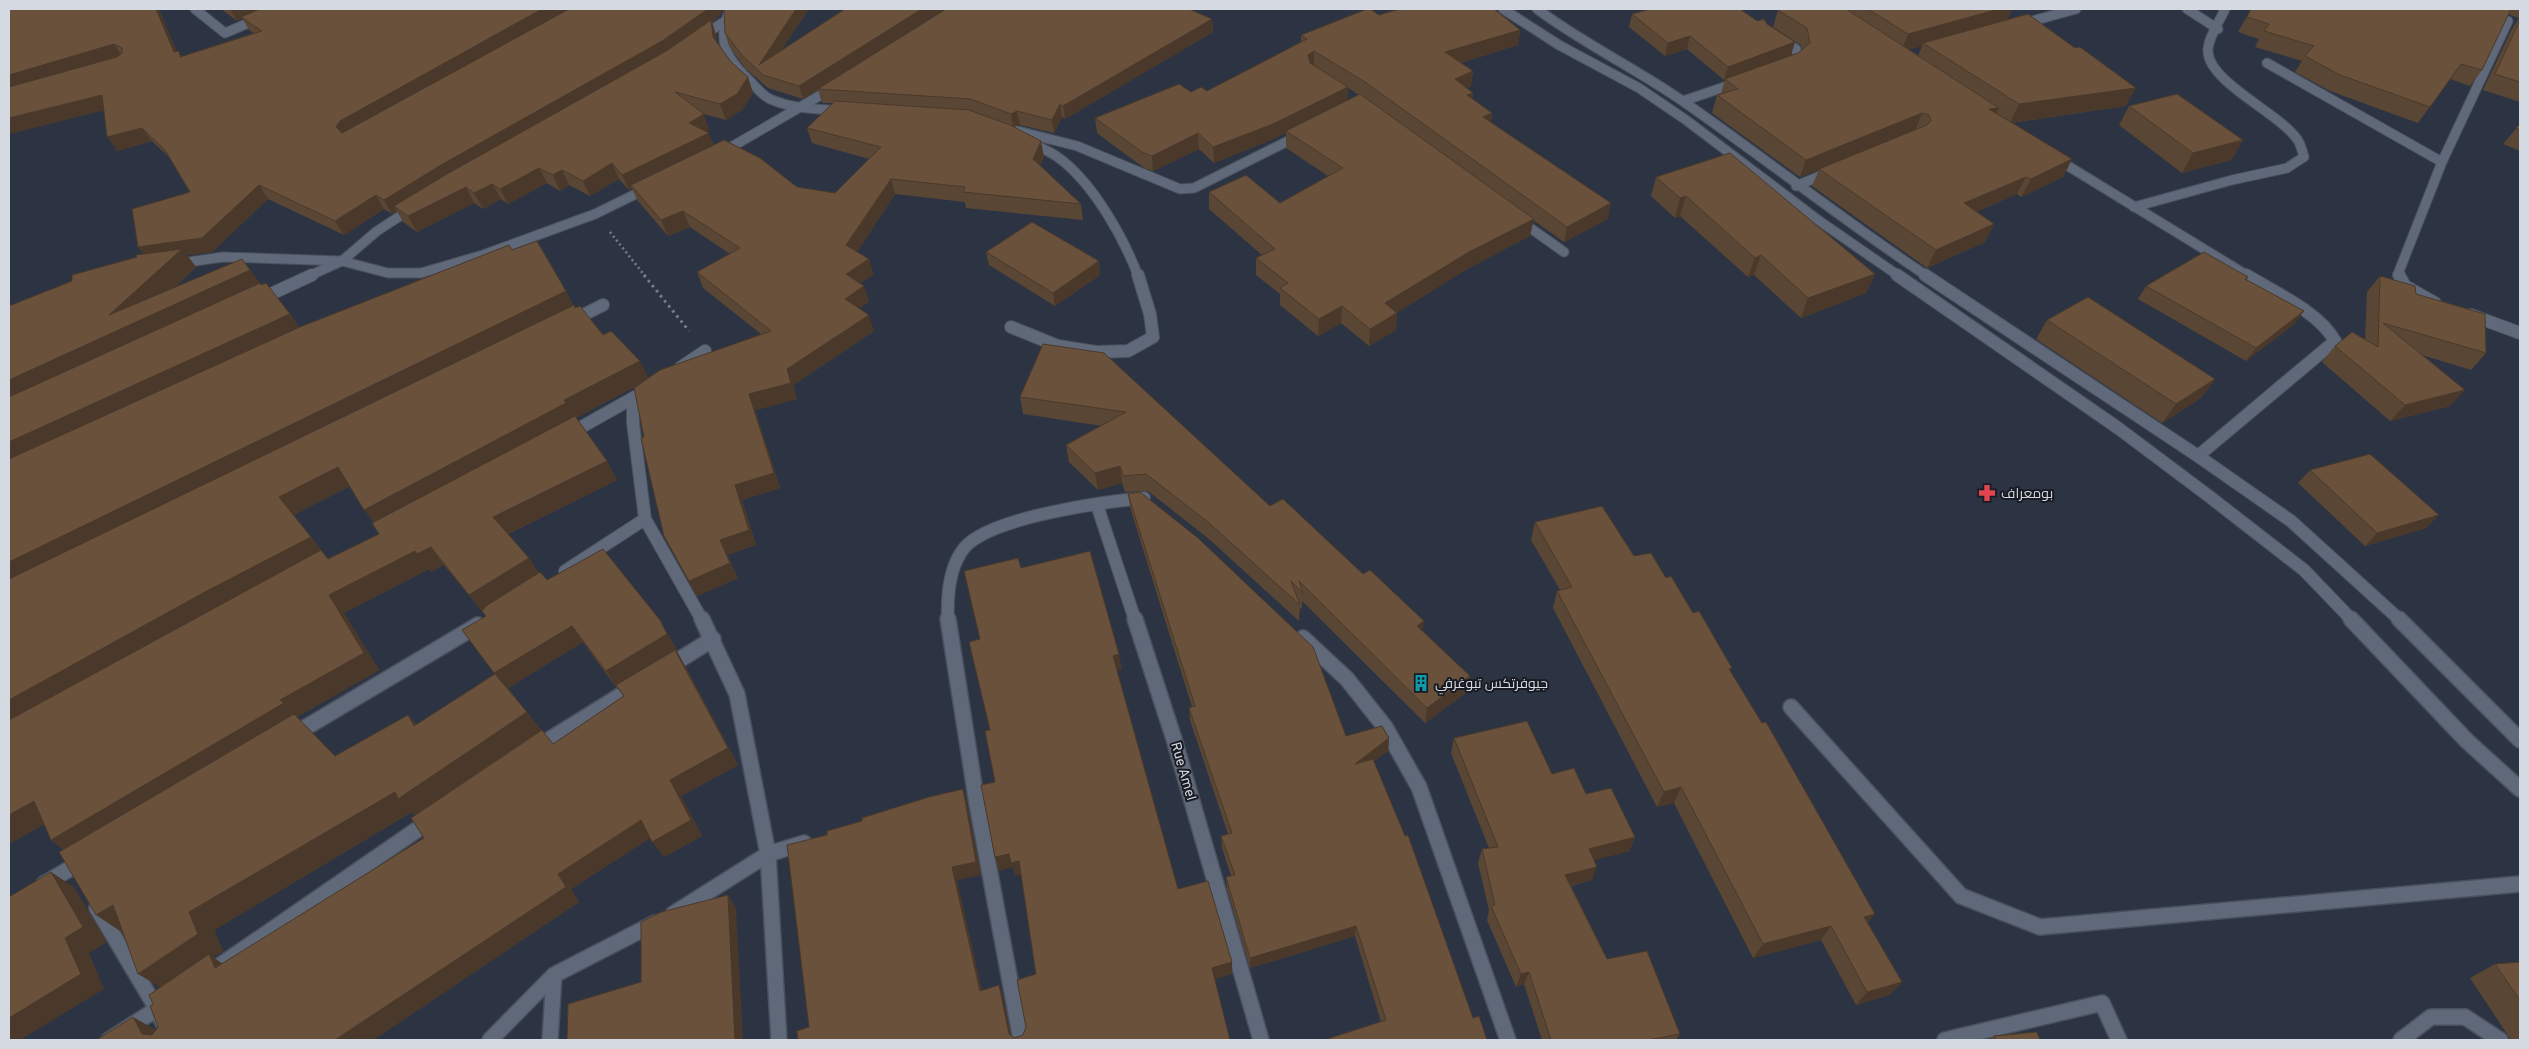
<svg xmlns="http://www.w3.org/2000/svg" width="2529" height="1049" font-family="Overpass,Cairo,sans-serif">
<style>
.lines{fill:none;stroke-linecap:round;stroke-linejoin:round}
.service-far1-casing{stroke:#4a505d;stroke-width:11}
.service-casing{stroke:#4a505d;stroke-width:18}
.minor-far2-casing{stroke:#4a505d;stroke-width:11}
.minor-far1-casing{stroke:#4a505d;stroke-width:14}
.minor-casing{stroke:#4a505d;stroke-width:18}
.tertiary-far2-casing{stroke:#4a505d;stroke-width:11}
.tertiary-far1-casing{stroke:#4a505d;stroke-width:14}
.tertiary-casing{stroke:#4a505d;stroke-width:18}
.path-far1{stroke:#777e8a;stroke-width:2.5;stroke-dasharray:2 3;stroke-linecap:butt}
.path{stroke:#777e8a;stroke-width:3;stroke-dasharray:2.5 4;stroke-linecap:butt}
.service-far1{stroke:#606979;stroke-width:9}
.service{stroke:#606979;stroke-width:15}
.minor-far2{stroke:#606979;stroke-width:9}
.minor-far1{stroke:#606979;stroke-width:12}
.minor{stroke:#606979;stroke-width:15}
.tertiary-far2{stroke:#606979;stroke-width:9}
.tertiary-far1{stroke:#606979;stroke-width:12}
.tertiary{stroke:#606979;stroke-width:15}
.wall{fill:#5a4634;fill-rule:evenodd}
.shaded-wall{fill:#4a392a}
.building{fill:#69513c;stroke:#4a392a}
.labels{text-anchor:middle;stroke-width:4;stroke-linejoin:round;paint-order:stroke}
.poi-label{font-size:14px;fill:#d4d9e2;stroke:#181b22;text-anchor:start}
.street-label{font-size:14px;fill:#d4d9e2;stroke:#181b22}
</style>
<rect width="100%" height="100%" fill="#2c3443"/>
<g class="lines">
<!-- service-far1 casing -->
<g class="service-far1-casing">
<path id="service-far1" d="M2187,9l31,20
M2021,24l55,-15
M2134,207l98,-27 55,-12 17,-11c-2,-6 -3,-13 -7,-18 -18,-26 -87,-56 -89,-87 -1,-13 12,-31 17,-43"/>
</g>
<!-- service casing -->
<g class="service-casing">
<path id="service" d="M1791,707l170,189 79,31 480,-43"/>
</g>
<!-- minor-far2 casing -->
<g class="minor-far2-casing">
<path id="minor-far2" d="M195,9l30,24 56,-24
M730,9c-14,32 -4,49 20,72 6,6 12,14 20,18 22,10 49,10 73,12
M700,38l22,-15
M1779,39l17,10 2,9 -9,7
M2267,63l175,99
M1683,101l56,-19
M1006,128l71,18 103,43 14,-1 106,-53
M1028,142c10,5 22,9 31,16 34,25 65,80 79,118
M721,153l112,-65
M2055,158l193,118
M1796,186l36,-15
M1519,220l45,32
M174,264l49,-7 119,4 46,12h33l62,-18 112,-41 53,-26
M309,276l33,-15 35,-30 37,-24
M2399,276l-1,-2 44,-112 66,-141"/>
</g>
<!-- minor-far1 casing -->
<g class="minor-far1-casing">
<path id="minor-far1" d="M2399,275l6,11 30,17
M258,300l54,-25
M2471,315l49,18
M571,321l32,-16
M1011,327l47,19 38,6 32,-1 25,-14 -3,-23 -12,-39
M680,368l25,-17
M633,400v23l12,96 57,101
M569,434l80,-45
M2198,456l137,-115c-16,-29 -61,-49 -89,-66
M1097,505l38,115
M565,571l80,-52
M948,620c-1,-23 1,-54 17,-73 27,-30 138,-45 179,-49"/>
</g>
<!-- minor casing -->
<g class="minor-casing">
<path id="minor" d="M702,619l35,75 31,160 11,186
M948,619l29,185 44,236
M1135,619l39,120 87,301
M1303,638l44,41 38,48 34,60 89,253
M666,668l47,-29
M293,735l185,-110
M536,748l100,-62
M44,884l39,-23
M97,908l60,101 14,31
M673,914l95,-60 36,-11
M215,969l216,-149
M109,1040l57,-37
M490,1040l64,-65 101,-52
M550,1040l4,-65
M1945,1040l157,-37 17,37
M2401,1040l30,-23h34l35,23"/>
</g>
<!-- tertiary-far2 casing -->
<g class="tertiary-far2-casing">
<path id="tertiary-far2" d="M1503,9l56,36 80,43 47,32 132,100 81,56
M1537,9c47,35 100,60 147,93 82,57 160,119 243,174"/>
</g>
<!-- tertiary-far1 casing -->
<g class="tertiary-far1-casing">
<path id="tertiary-far1" d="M1897,275l221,153 92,69 94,73 48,50
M1925,275l273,181 93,65 109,99"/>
</g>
<!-- tertiary casing -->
<g class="tertiary-casing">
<path id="tertiary" d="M2351,619l116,122 53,48
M2399,619l121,121"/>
</g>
<!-- path-far1 -->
<path class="path-far1" d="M610,232l35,44"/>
<!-- path -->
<path class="path" d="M644,275l45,56"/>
<!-- service-far1 -->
<use href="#service-far1" class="service-far1"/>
<!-- service -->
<use href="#service" class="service"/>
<!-- minor-far2 -->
<use href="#minor-far2" class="minor-far2"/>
<!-- minor-far1 -->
<use href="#minor-far1" class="minor-far1"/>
<!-- minor -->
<use href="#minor" class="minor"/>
<!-- tertiary-far2 -->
<use href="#tertiary-far2" class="tertiary-far2"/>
<!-- tertiary-far1 -->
<use href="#tertiary-far1" class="tertiary-far1"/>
<!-- tertiary -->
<use href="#tertiary" class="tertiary"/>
</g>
<!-- wall -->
<path class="wall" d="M9,9l168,43 5,4 72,-23 -5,-3 -7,-12 -5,3 -16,-12h502l-6,9 -5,4 4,13 1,7 36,51 -11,17 -16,10 -23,-6 6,16 -2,1 7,14 83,42 38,6 34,-34 -57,-16 -5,-15 26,-25h-11l-4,-13 -15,9 -35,-11 -22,-19 -17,-23 -4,-13 1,-24h83l-28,41 66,21 365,-52 1,13 -148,87 -3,-2 -8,16 -34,-8 -7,2 31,30 -4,8 41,39 2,16 -117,-12 -1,-6 -70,-8 -38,58 12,7 4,16 -13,8 4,3 5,16 -10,6 15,23 -81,54 4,14 -42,11 25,78 -38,12 14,45 -29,10 11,23 -41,18 -33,-60 -20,-99 -6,-52 -62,33 31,43 10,19 -109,54 21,24 9,15 9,7 122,56 69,129 -57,31 21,40 -38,21 -14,-19 -79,51 8,13 -206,138h-277l60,-10 2,-3 -5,-23 7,-17 -37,-55 -60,-83 -12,-9 -7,-16 -35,20v-538l135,-52 -6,-7 52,-55 -19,-33 -19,-18 -35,10 -13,-41 -95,24zM619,179l10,11 3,-1 6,12 30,35 22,-9 40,27 -33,18 6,16 58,46 -112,44 -76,-73 -7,-14 -54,-41 -213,77 -9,-13 -29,-29 -19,-26 -68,29 22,-21 -9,-12 25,-3 56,-53 76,36 40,-26 8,5 5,-3 6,11 14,10 57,-29 9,6 18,-10 7,5 39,-21 13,8 9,-6 21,11zM350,486l24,36 5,12 -51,25 -34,-44zM444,565l42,51 8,58 -77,51 -9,-10 -73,41 -38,-39 82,-47 -35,-57 85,-44 2,3zM583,642l33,45h1l6,9 -70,48 -12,-14 -33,-42zM412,812l3,3 9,23 -202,126 -9,-7 10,-6 -9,-21z
M1782,9h230l-5,11 119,86 -115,17 61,36 -9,18 -42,20 -4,-3 -41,18 18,12 -9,18 -58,26 -115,-82 7,-16 -19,7 -88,-64 5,-18 4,-1 4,-15 -1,1 -37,-31 -22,7 -36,-29 3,-13 125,7 10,3 28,18 -4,13 7,-2 4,-3 -1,-5 -28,-18 5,-17zM1922,46l-4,10 -9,-7z
M2251,9h269v93l-37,-12 29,-61 7,-11 -11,-4 -26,56 -12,16 -20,-7 -32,44 -88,-32 -35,-19 7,-11 -47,-14 4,-8 -21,-7z
M1379,15l141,15 -2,15 -58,18 13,8 -2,15 -4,2 6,5 -1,6 20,14 -1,9 117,97 -44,23 -31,-22 -3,16 -63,33 -71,44h1l-1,17 -27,16 -28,-23 -23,13 -38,-31v-11l-24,-19v-17l6,-3 -53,-46v-17l71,11 48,-27 -42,-28v-15l-13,6 -59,24 -15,-14 -46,22 -9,-3 -47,-35 -2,-15 96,-26 16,-1 94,-49v-7zM1348,88l11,7 -12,6z
M2129,106l114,34 -12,20 -49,13 -63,-48z
M2520,124v27l-17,-7z
M1656,177l219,97 -9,19 -65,25 -47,-43 -6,2 -68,-61 -5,2 -24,-22z
M986,252l113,9 1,14 -45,31 -66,-41z
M2380,276l36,18 70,59 -15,17 -49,-15 28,51 -60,15 -68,-59 13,-16 30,-7 2,-47z
M2248,277l-1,3 57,31 -10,13 -48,37 -108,-62 8,-13z
M2047,320l168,59 -14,19 -39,25 -126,-84z
M1043,344l227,162 153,125 47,45 -3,16 -42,31 -123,-122v8l-2,-2 -1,14 -90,-82 -61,-48 -23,1 -3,-9 -24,7 -29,-28 -3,-17 36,-19 -79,-12 -3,-17z
M2310,470l116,58 -61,18 -67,-63z
M1128,494l218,242 43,2 -1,13 -14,10 99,257 14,22 -106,-18 -26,-86 -105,32 -23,-80 -1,-11 5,-1 -9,-28 -1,-12 7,-2 -38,-114 -1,-12 3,-1 -62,-200z
M1535,522l99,34 32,22 27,35 38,59 137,251 34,59 -13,13 -33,10 -35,-65 -68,18 -79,-155 -17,4 -104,-199 4,-17 3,-1 -29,-50z
M1454,738l98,36 34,20 49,43 -6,14 -35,9 -2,20 -21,6 36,73 73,75 -4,6h-134l-18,-56 -8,3 -29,-67 2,-10 -11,-47 4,-14 7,-1 -38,-95z
M2520,962v78h-9l-41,-62 25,-14z
M1994,1036l46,4h-50z"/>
<!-- shaded-wall -->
<path class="shaded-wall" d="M156,9h3l24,57 -9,-14z
M230,9h35l-24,8 1,1 -5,3z
M542,9h29l-227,131 -8,-13 4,-6z
M708,9h15l-6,9 -5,4 4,13 2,17 -52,2 -272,152 3,5 -5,3 -8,-14 57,-35z
M796,9h13l-44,66 -6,-10z
M922,9h23l-142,90 -4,-13z
M1999,9h13l-6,13 -83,21 -1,3 -21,6 7,-18z
M1212,19l1,13 -148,87 -2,-13z
M1520,30l-2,15 -75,23 2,-16z
M1690,36l-3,13 -22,7 3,-13z
M1795,42l-4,13 -67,25 4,-13z
M114,44l9,14 -114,33v-16z
M1314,51v16l-7,3 1,-15z
M1473,71l-2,15 -18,9 2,-16z
M748,77l5,16 -11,17 -16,10 -6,-16z
M1348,87l-1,15 -61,29v2l-13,6 -59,24 -1,-16z
M2136,88l-10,18 -116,17 9,-19z
M1473,93l-2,15 -4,-13z
M102,95l10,13 -103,26v-16z
M1060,104l2,13 -8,16 -2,-13z
M1999,108l-8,18 -2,-17z
M1017,111l3,14 -7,2 -2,-13z
M1492,113l-2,16 -7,-12z
M1922,113l-7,18 -96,38v1l-19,7 6,-17z
M704,114l5,16 -14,8 -6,-15z
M142,128l10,13 -35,10 -10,-14z
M709,133l6,15 -84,37 1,4 -3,1 -7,-15z
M1198,133l1,16 -46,22 -1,-15z
M2243,140l-12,20 -49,13 11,-20z
M1041,141l3,16 -9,18 -2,-16z
M2072,159l-9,18 -42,20 10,-18z
M612,163l7,16 -29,17 -7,-15z
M539,168l8,15 -39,21 -8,-15z
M562,170l7,15 -9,6 -7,-16z
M2026,177l-9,17 -62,27 9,-18z
M891,179l4,15 -44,67 -5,-16z
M492,184l9,15 -18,10 -9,-16z
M259,185l9,14 -56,53 -25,3 9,12 -56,53 110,-50 14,19 -255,118v-27l140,-119 -11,-14z
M466,187l8,16 -57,29 -9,-16z
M376,195l8,14 -40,26 -9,-14z
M1686,196l-6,20 -5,2 5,-20z
M1611,203l-3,16 -44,23 3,-15z
M683,211l7,16 -22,9 -7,-16z
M1534,219l-4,17 -63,33 -83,52 1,-18 84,-51z
M1994,224l-9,18 -58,26 9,-18z
M1761,255l-7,20 -6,2 7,-19z
M869,259l4,16 -23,15 -4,-16z
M1099,261l1,14 -45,31 -2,-13z
M1875,274l-9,19 -65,25 7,-20z
M864,286l5,16 -19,13 -5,-16z
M566,291l9,19 -566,280v-28z
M1342,306l-1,17 -23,13 1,-17z
M2304,311l-10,13 -48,37 10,-13z
M1397,313l-1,17 -27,16 1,-17z
M290,314l13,19 -294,137v-28z
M869,315l5,16 -81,54 4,14 -42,11 25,78 -38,12 14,45 -29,10 11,23 -41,18 -8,-15 31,-41 15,-55 14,-91z
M640,361l9,18 -75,40 -196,109 -14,-18 200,-110z
M2215,379l-14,19 -39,25 14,-19z
M2465,390l-15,16 -60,15 15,-16z
M607,461l10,19 -112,55 -12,-18z
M1120,466l2,17 -24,7 -3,-17z
M338,467l14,18 -58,30 32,41 -317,173v-29l270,-203z
M2439,515l-13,13 -61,18 12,-13z
M431,547l13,18 -13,7 -2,-3 -85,44 35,57 -82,47 57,59 -281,80 -22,-16 229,-140 49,-105 86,-44z
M529,558l12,18 -59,36 -13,-17z
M660,620l78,145 -57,31 21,40 -38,21 -12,-15 18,-62 6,-129 -60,36 -10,-16z
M1424,621l-2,17 -5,-12z
M572,626l11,16 -77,47 -12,-16z
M1119,654l3,15 -7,2 -2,-15z
M1470,676l-3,16 -42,31 2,-15z
M527,712l15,20 -125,86 -5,-6 -198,118 9,21 -10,6 17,12 -65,21 -27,-16 51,-62z
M408,715l18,20 -12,-9z
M1389,738l-1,13 -35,25 2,-12z
M1681,787l-7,16 -17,4 7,-15z
M963,789l4,14 14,72 -24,5 28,123 -5,-12 -28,-124z
M34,801l23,16 -48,27v-29z
M641,820l12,16 -82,53 8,13 -206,138h-38l223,-166z
M1635,837l-6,14 -45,12 5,-14z
M1009,854l10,7 4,13 -8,2 -3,-9 -13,4 -4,-14z
M1597,867l-5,13 -32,8 5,-13z
M51,872l23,15 33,55 -18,11 15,36 -84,51h-11v-22l56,-80z
M728,895l8,13 7,132h-8z
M113,905l26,18 -16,10 -27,-18z
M1875,914l-11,14v-11z
M1356,926l-1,10 -105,32v-10z
M1831,926l-10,14 -68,18 10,-14z
M1232,962v12l-19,6 -1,-12z
M1529,972l-5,12 -8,3 5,-13z
M1902,982l-13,13 -33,10 11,-13z
M999,985l4,12 9,43 -3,-6z
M133,1017l23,13 6,10 -20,-6z"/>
<!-- building -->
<path class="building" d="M9,9h147l18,43 5,-1 1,6 82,-26 -21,-14 19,-8h282l-202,112 -4,6 6,6 227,-124h139l-46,32 -221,124 -57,35 -8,-5 -41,26 -76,-36 -57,53 -64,9 -6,-38 58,-17 -25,-42 -23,-22 -35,9 -5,-42 -93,23v-31l108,-30 5,-4v-5l-8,-4 -105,31z
M726,9h70l-37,56 86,-56h77l-123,77 -36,-11 -21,-20 -17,-22 -1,-22z
M946,9h243l23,10 -149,87 -3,-2 -8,16 -35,-9 -6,3 -40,-15 -153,-10z
M1367,9h3l9,6 21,-6h94l26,21 -75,22 28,19 -18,8 18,14 -6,2 25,18 -9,4 128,86 -44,24 -202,-145 -51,-31 -6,4 2,8 38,24 -75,37 -60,23 -15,-14 -46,23 -10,-4 -47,-34 84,-34 12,8 10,-5 6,4 100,-52 -6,-4z
M1651,9h89l17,12 7,-2 3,5 28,18 -67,25 -38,-31 -22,7 -36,-29z
M1782,9h64l153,99 -10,1 83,50 -41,20 -5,-2 -62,26 30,21 -58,26 -117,-81 108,-44 4,-4 -2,-6 -7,-2 -116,47 -89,-65 21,-6 -13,-10 73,-26 12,-10 -3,-15 -29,-18z
M1868,9h131l-91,25z
M2251,9h260l-29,61 -21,-6 -31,43 -90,-32 -35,-19 9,-10 -50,-15 5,-7 -22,-7z
M2028,14l47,34 5,-1 56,41 -117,16 -96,-61z
M711,20l2,17 18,25 17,15 -11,17 -17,10 -45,-12 29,22 -15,9 20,10 -87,42 -10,-12 -29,18 -21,-11 -9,5 -14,-7 -39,21 -8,-5 -18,9 -8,-6 -58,29 -14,-10 53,-32 221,-124z
M2520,20v62l-25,-8z
M1360,94l174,125 -65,33 -84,51 12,10 -27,16 -28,-23 -23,13 -39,-31 8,-5 -32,-25 19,-9 -66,-57 37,-17 34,28 63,-35 -57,-37z
M2177,94l66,46 -50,13 -64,-47z
M835,101l134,9 41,15 31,16 -8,18 48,45 -118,-12 2,-5 -74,-8 -45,66 23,14 -23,15 18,12 -19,13 24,16 -82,54 4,14 -42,11 25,79 -39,12 14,45 -29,10 10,23 -41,18 -25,-45 -23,-98 3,-1 -10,-49 26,-18 111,-39 -74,-59 43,-24 -57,-37 -22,9 -30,-35 93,-45 36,18 37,29 38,6 46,-46 -74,-19z
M2520,124v6l-4,-2z
M1730,153l145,121 -67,24 -47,-43 -6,3 -69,-62 -6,2 -24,-21z
M1032,222l67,39 -46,32 -67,-41z
M537,241l29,50 -557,271v-103l291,-132 209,-82 3,5z
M182,249l-73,66 133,-56 8,11 -241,110v-74l63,-25v-6l65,-18 -1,-2z
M2204,252l44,25 -3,2 59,32 -48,37 -110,-62z
M2380,276l35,10 1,8 69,20 1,39 -103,-30 82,67 -60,15 -70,-59 17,-14 26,15z
M260,283l1,2 5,-2 24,31 -281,128v-45z
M2088,297l127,82 -39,25 -129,-84z
M574,305l1,3 5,-2 23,29 8,-4 29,30 -76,39 2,3 -202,107 -26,-43 -59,30 32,40 -108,56 -194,107v-121z
M1043,344l61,9 166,153 13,-7 80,75 7,-4 54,51 -7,5 53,50 -43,32 -128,-127 4,12 -12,-12 9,24 -92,-83 -62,-48 -23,2 -3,-10 -25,7 -29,-28 60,-33 -106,-15z
M575,416l32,45 -114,56 36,41 -60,37 -38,-48 -14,7 -2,-3 -86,44 35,58 -84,47 4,3 -233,137 -17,-39 -25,14v-95l312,-170 7,9 51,-25 -7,-11z
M2370,454l69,61 -62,18 -67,-63z
M1140,492l58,46 115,109 33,89 36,-10 7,12 -34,26 18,-5 32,77 3,-1 65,183 6,-2 8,24h-163l62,-20 -30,-94 -106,32 -24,-81 9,-2 -14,-39 11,-3 -43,-125 6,-2 -67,-212z
M1602,506l32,50 17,-3 15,25 5,-2 22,37 6,-2 33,57 -3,1 33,54 4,-1 109,192 -11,3 38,65 -35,10 -36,-66 -68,18 -82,-157 -17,5 -107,-201 15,-4 -37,-65z
M603,549l57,71 7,14 -61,37 -34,-45 -78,47 -32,-43 24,-14 -4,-5 4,-5 54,-34 7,8z
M1090,551l29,103 -6,2 65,233 30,-8 24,81 -20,6 18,72h-432l-1,-9 12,-4 -22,-182 40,-10v-4l35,-10v-3l67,-21 34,-8 13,73 -24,5 28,124 19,-6 10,49 5,4 9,-3 3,-8 -9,-47 19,-6 -17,-113 -8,2 -2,-9 -14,3 -14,-72 14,-3 -10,-51 5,-1 -21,-88 11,-3 -16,-68 54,-13 3,10z
M675,650l53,98 -58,32 21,40 -39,22 -11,-22 -83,54 8,13 -231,153h-239l37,-23 9,17 10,1 6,-8 -8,-21 3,-2 -4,-9 60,-41 6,14 209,-130 -13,-20 131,-88 11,14 71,-48 -8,-11z
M495,674l32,38 -129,87 -3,-7 -206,120 9,22 -60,40 -25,-69 -17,10 -37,-63 235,-138 41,42 73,-41 6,11z
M1527,721l25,53 22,-6 12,26 25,-6 24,49 -46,12 8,18 -32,8 42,84 40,-8 33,83 -32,6h-97l-22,-68 -8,2 -30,-68 4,-1 -13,-56 16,-2 -44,-109z
M51,872l32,55 -18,11 16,36 -72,44v-121z
M728,895l7,145h-168l1,-36 73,-22v-60l20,-10z
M2520,962v38l-25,-36z
M2037,1032l3,8h-44l-2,-4z"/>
<!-- icons -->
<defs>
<g id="pharmacy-bare" transform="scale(1.35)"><path d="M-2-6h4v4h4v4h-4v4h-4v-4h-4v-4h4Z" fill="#e0444e" stroke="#181b22" stroke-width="2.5" paint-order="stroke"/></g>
<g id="building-bare" transform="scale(1.35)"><path d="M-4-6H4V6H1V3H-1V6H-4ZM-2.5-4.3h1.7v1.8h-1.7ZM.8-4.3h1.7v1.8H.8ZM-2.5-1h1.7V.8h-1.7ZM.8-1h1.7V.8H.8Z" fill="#0f9aa8" stroke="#181b22" stroke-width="2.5" paint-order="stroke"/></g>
</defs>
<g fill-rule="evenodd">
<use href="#pharmacy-bare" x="1987" y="493"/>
<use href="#building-bare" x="1421" y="683"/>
</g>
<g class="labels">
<!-- poi labels -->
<g class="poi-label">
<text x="2001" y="498">بومعراف</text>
<text x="1435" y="688">جيوفرتكس تبوغرفي</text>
</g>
<!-- street labels -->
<g class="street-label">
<text transform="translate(1184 771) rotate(74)" y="5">Rue Amel</text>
</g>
</g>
<!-- border -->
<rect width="2529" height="1049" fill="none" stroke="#d4d9e2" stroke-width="20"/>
</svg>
